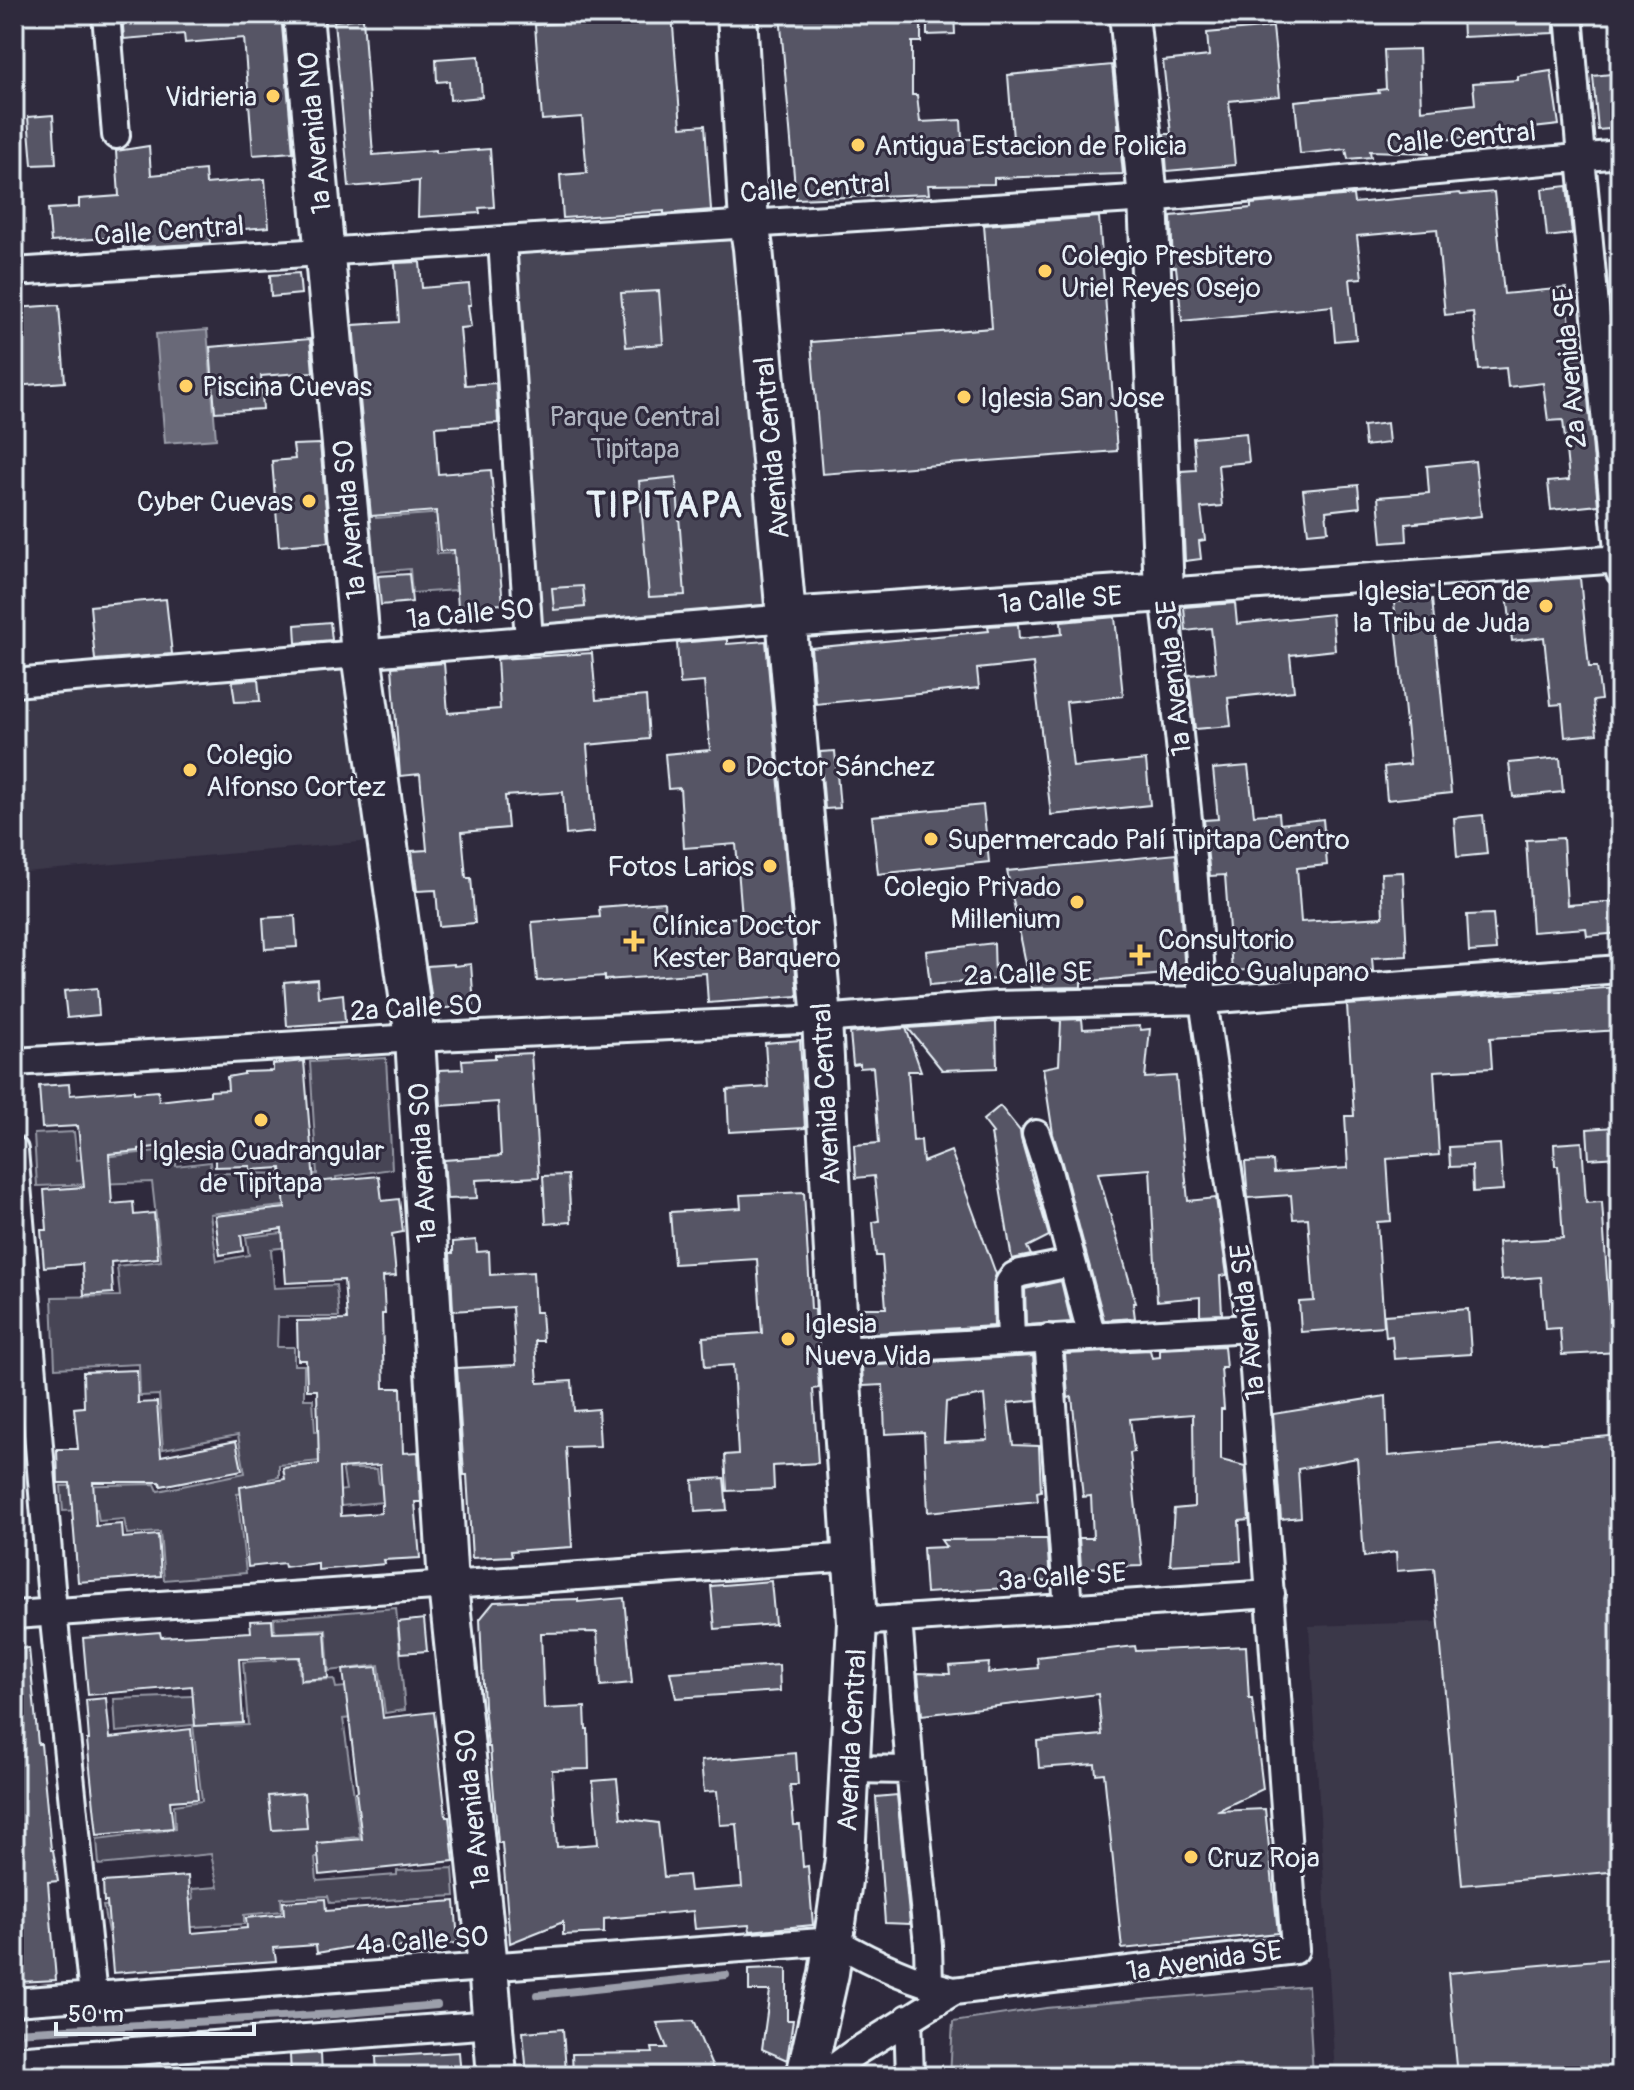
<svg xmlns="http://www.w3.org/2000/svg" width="1634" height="2090" font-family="Pangolin,sans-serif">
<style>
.built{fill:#3b3749}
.green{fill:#464455;stroke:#979aa6;stroke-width:2}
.water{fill:#696978;stroke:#9c9fab;stroke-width:2}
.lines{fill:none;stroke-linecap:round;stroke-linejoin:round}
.stream{stroke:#9c9fab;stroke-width:8}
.building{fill:#575565;stroke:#e8f1f8;stroke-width:2;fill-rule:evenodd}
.street-casing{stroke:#e8f1f8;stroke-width:32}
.secondary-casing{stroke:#e8f1f8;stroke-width:44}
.street{stroke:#2f2a3d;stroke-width:26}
.secondary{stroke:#2f2a3d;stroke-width:38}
.poi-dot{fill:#ffd166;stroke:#2f2a3d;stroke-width:3}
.labels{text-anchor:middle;stroke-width:6;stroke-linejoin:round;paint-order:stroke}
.poi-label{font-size:28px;fill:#e8f1f8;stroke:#2f2a3d;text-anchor:start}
.street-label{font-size:28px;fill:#e8f1f8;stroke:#2f2a3d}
.park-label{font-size:28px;fill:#afb4bf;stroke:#2f2a3d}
.district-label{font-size:36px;font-weight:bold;letter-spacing:2px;fill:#e8f1f8;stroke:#2f2a3d}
</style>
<rect width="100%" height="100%" fill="#2f2a3d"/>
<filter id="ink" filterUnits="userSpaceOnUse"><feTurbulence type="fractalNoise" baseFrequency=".0125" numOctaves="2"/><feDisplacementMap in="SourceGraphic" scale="16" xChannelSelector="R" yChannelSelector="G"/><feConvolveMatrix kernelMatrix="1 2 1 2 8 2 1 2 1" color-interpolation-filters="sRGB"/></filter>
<g filter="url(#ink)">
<!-- built -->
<path class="built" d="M356,667l16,174 -358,32v-174z
M1620,1616v460h-285l-26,-450z"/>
<!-- green -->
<path class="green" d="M735,233l30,379 -230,18 -28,-379z
M368,427l8,91 68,-5 43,8 -52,4 2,29 22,-1 16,24 -20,2 1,11 -44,3 -2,-24 -34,3 3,49 -18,2 -15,-195z
M386,1058l6,111 -56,8 1,23 -127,14 7,47 32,-6 -3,-18 135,-15 2,15 -112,12 3,39 62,-3 3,32h-61l-1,30h17v18h10v34h9l2,33 31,-3 3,40h28l2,15 32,-2 2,17 -113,11 -2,-14 48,-6 -5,-31 -62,6v12l-10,2 2,11 -34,4 9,79 -82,7 -4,-48 -33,2 -3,-15 -25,2 -2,-12 -34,2 -2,-25 94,-2 3,7 87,-18 -7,-38 -75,14 -4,-54 -19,1 -1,-32 -84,4 -3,-71 68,-1 -3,-30 44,-5 -9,-79 -115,4 -3,-52 40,-2 3,28 98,-11 1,17 34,-4 1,11 106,1 -7,-112z
M396,1608l9,102 -20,3 -6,-48 -50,6 -3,-42 -29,2 3,50 34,-2 2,9 20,-2 5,31 -18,2 17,118 -24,2 1,18 -22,1 2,23 80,-6v-4l56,-3 2,28 -125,7 -2,-7 -47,2 1,13 -38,4v9l-136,8 -5,-26 90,-6 -1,-11 26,-2 -7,-33 -112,11 -2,-26 78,-10 -1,-24 28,-4 -9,-76 -77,7 -2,-33 105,-4 2,31 27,-1 -5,-63 33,-2 -2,-42z
M1308,1986l5,90h-363l3,-54 93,-14z"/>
<!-- water -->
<path class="water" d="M207,330l9,109 -51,4 -9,-109z"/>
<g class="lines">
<!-- stream -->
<path class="stream" d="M538,1995l188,-20
M14,2032l321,-18 102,-9"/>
</g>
<!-- building -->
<path class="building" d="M122,14h159l12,138 -40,3 -9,-117 -59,5 -1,-9 -60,5z
M636,14h36l9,113 24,-2 6,85 -47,4v-3l-101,7 -3,-43 27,-2 -5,-56 -40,3 -7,-95 101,-8z
M780,14h85v4h56v24h-9v53h5l3,27 41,-2 1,19h51l-5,-64 104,-10 11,109 -129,4v6l-66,1 1,9 -133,5z
M927,14h27l1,20 -28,1z
M1462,14h91l1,19 -91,4z
M363,18l10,137 63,-5v3l54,-4 4,58 -15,1 1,5 -62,4 1,-36 -70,6 -15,-166z
M1273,27l7,69 -51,5 6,64 -68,6 -3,-37h7l-8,-73 46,-5 -2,-23z
M1419,49l2,61 54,-6 -2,-21 45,-3v-4l33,-5 8,54 -71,8v3l-59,5v12l-59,-2 1,6 -23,2 -2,-10 -46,5 -5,-53 84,-8 -1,-3 8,-1 -2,-39z
M479,56l3,41 -32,3 -1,-19 -12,1 -1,-23z
M1620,73v55l-22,2 -5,-54z
M53,115l3,49 -24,1 -4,-48z
M149,146l2,29 54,-5 1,14 59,-5 4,48 -60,5 1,11 -87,5 -1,-11 -71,5 -3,-33 31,-2v-8l40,-3 -3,-45z
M1567,186l5,48 -25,3 -5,-48z
M1494,192l10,102 62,-6 4,37 11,-2 17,182 -47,5 -3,-28 21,-2 -6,-60 -15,1 -5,-38 -35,4 -2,-19 -27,2 -6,-58 -28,3 -8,-86 -80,7 5,42 -12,1 6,60 -21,2 -3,-35 -150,15 -6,-54h-3l-2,-51 80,-8v-4l102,-9 1,8 106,-10 1,2z
M1099,217l18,234 -295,23 -11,-132 181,-14 -8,-103z
M420,262l2,26 47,-4 2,21h-3l3,22 -11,1 5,57 31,-2 2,40 -63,4 3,47 53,-4 12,134 -45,3 -4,-57 -14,1 -4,-40 -65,5 -18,-191 46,-3 -4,-59z
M299,273l2,21 -30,3 -1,-22z
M659,291l4,53 -37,3 -5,-54z
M59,305l6,77 -51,4v-78z
M310,339l3,33 -52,4 2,33 -48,3 -5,-65z
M1387,423l2,20 -24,3 -2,-20z
M1246,433l3,29 -31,3 4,41 -21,2 4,32 -6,1 2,18 -16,2 -4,-90 15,-1 -3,-32z
M320,444l9,98 -50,4 -7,-85 23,-2 -2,-14z
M1475,461l6,55 -75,8 1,17 -25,2 -4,-46 51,-4 -2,-27z
M676,477l9,118 -36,2 -10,-116z
M1358,485l2,22 -34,4 2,20 -20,2 -5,-43z
M409,574l3,28 -31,3 -3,-29z
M1580,578l9,89h8l4,33 -8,1 4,33 -32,3 -3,-33 -11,1 -7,-68 -32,4 -6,-58z
M583,586l2,21 -31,3 -2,-22z
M166,599l6,55 -77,6 -5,-54z
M1432,599l19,194 -64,7 -3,-33 26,-3 -16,-162z
M1235,603l2,21 95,-10 3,36 -45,5 4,36 -66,7 3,28 -36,3 -6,-54 27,-3 -5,-44 -25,3 -2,-24z
M1115,617l8,79 -57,6 7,65 73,-7 4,45 -99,10 -18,-152 -56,6 2,19 -163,16 -5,-56 178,-17 -1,-5 30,-2 1,15 43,-5 -1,-12z
M330,622l2,18 -36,3 -1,-18z
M727,639v5l39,-3 32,355 -90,7 -2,-30 -101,7v-4l-68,5 -5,-59 68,-5 -1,-10 65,-5 1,21 77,-6 -6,-73 -52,4 -4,-60 -12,1 -3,-35 45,-4 -6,-68 -24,2 -3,-41z
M592,653l4,47 50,-4 3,43 -62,6 7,87 -28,3 -3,-43 -58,4 3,32 -46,4 4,46h5l4,45 -36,3 -3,-36 -19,1 -5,-40 15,-1 -7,-76 -20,2 -8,-109 52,-4 4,50 52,-4 -3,-50z
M258,679l2,22 -25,1 -3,-21z
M835,751l5,57 -15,1 -5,-57z
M1560,758l3,34 -50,5 -4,-34z
M1248,766l6,49 25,-2 1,11 43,-5 4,46 -30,3 4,54 82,-5 -2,-44 22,-1 4,84 -35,2 1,13 -28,2 -1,-9 -112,7 -7,-96 -15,1 -6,-56 14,-1 -5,-50z
M983,805l6,57 -111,12 -6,-58z
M1483,815l4,39 -30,3 -3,-39z
M1563,838l4,67 53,-4v32l-33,3 -1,-8 -54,4 -6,-92z
M1176,854l9,118 -104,10v5l-50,1 -24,-117z
M1493,914l3,36 -27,2 -2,-37z
M295,916l2,31 -32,2 -2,-31z
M994,943l1,36 -65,6 -4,-34z
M454,964v2l17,-2 3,42 -41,3 -6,-43z
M317,979l1,18 25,-3 2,28 -58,4 -3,-44z
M1620,987v43l-130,8 2,30 -58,3 5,84 -52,4 4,62 -14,1 7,104 -83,6 -2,-30 15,-1 -6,-83 -15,1 -2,-24 -43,3 -3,-36 28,-1 1,12 74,-5 -3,-52h9l-7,-111z
M97,988l2,27 -32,3 -3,-27z
M1082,1019l1,10 57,-3 1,4 9,-1 -5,49 31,-2 12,125 28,-3 11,77 -7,1 2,38 -22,1v-18l-43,4 -7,-132 -52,4 38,130h-3l2,15 -31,2 -42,-157 -9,-29 -10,-66 16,-3 2,-44 -9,-1z
M996,1022l1,46 -55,2 -34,-42z
M906,1028l15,43h-13l5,70 8,-1 2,22 28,-11 45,123 -3,10 1,42 -134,8 -1,-26h27l-4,-52h-6l-3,-34 6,-1 -5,-45 -18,2 -2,-33 25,-2 -6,-76 -13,1v-4l-7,1 -3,-32z
M800,1040l5,88 -76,4 -2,-42 41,-3 -3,-44z
M531,1053l8,124 -63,3 1,18 -30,1 -3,-39 57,-4 -3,-54 -57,4 -2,-36 24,-1 -1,-9 33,-2v-3z
M304,1061l10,121 65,-6 3,25 17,-2 4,33 -11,2 4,42 -13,1 2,37h-3l2,74h17l2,65 15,-1 3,50h-6l5,56 -36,2 1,4 -67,6v-7l-33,4 -1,-4 -36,4 -8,-80 45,-8 -2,-11 36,-4 -2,-74h-10l-1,-30h-8l-1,-39 50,-1 -3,-40 -58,3 -4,-54 -41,6 2,16 -23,4 -5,-39 70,-8 -4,-40 -31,2v-4l-35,1v-11l-34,4 -1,-16 -41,5v2l-30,3 3,50 21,-2 1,13 20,-2 4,45 -47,4 2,31 -29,2 -2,-31 -38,3 -3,-37h6l-3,-40 40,-3 -6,-61 -36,2 -3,-42 30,-2 1,11 64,-5v3l24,-2 1,10 51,-6v-4l18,-1 -1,-13 17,-3v-2l29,-1v-7zM380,1465l3,40h-2v8l-40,3 -2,-48z
M1000,1106l20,25 1,8 28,97 -22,11 4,8 -19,4 -21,-125 2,-1 -10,-13z
M1614,1127l3,30 -28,2 -2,-30z
M1582,1142l4,61 16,-1 7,106 11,-1v45l-58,3 -2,-27 -15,1 -4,-52 -40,3 -3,-38 65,-4 -5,-72h-3l-1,-22z
M1500,1144l3,46 -30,2 -1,-26 -22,1 -1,-20z
M568,1175l3,47 -25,2 -3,-48z
M804,1192l7,117h4l4,79 -6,1 5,74 -45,3 1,23 -47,2 -2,-36 13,-1 -5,-89 -28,2 -2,-30 59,-4 -5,-74 -83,5 -4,-52 71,-4 -1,-13z
M476,1240l1,12 12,-1 1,24 43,-3 2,40h6l2,29h-8l3,42 34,-2 2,30 24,-2 2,37 -34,1 6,100 -61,4 1,5 -40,2 -5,-83h-3l-7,-107 59,-3 -4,-58 -59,4 -3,-58h3v-11z
M1061,1281l10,41 -45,3 -1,-36z
M1468,1309l3,45 -77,5 -2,-23 -6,1 -2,-22z
M1224,1346l2,22h-5l3,41h-3v51l24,6 4,54 -10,1 2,40 -71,4 4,-56 20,-2 -1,-93 -63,5 4,33 -4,1 12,113 -61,2 -2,-30h14l-2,-42 -8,1 -11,-100 -4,1 -3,-44 85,-4 2,8 8,-1v-8z
M1033,1356l4,44 -29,3 5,42 26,1 2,45 -4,1 1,9 -110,11 -4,-80 -39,2 -2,-49 -20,1 -1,-20zM984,1395l4,45 -44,2 2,-40z
M137,1370l1,33 19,-1 4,54 75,-15 6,29 -81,16 -1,-4h-67l3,44 26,-2 1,14 35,-3 3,41 -83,6 -8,-99h-12l-1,-34h21l-4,-41 10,-1 -1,-35z
M1386,1396l2,60 232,-21v436l-158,14 -28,-317 -37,3 -1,-19 -32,5 -7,-99 -59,11 3,48 -20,2 -8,-105z
M724,1478l3,32 -32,2 -2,-32z
M1031,1539h16l3,42 -26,1v5l-98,6 -3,-45 23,-1 -5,-7z
M771,1581l4,43 -60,5 -4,-43z
M624,1598l8,85 -31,3 -4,-54 -56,1 3,76 41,-2 1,22h2l1,40 -37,1 5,77 41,-3 -5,-63 24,-2 4,39 37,5 6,54 24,-2 2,16 52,-4 -5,-63 -17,1 -3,-34 -13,1 -3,-31 95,-8 2,32h-8l4,40h6l3,42 5,-1 5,59 -63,6 -1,-6 -54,4 -2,-18 -89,8v14l-41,2v-13l-53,21 -8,-100h-4l-8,-96h-2l-4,-41 -4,-87 14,-17 84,-3v3z
M424,1619l3,32 -26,2 -3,-31z
M272,1620l1,13 52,-2 3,47 -27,2 -1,-23 -61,2 4,64 -48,3 -3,-40 -104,9 -5,-57 77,-6 1,5 90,-5 -1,-11z
M1135,1646l1,5 110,-5 3,53h3l11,90 -46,22 48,-2 13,124 -156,16 -18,-176 -8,1 -1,-10 -56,4 -2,-27 65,-6 -4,-41 -176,21 -4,-42 32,1 -1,-8 40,-3 -1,10 50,-5 -1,-11z
M29,1648l9,96h3l10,106h2l5,31 -10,1 8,98 -37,2 -3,-55h-2v-278z
M779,1665l1,26 -104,7 -6,-26z
M377,1667l6,51 51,-6 12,105h3l5,44 -134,14 -3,-32 45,-4 -6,-47 2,-1 -15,-121z
M106,1698l4,40 81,-9 7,70 -28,2 3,27 -76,7 -10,-95h2l-3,-40z
M304,1793l3,35 -35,2 -4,-34z
M897,1795l13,129 -25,-1 -9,-126z
M188,1876l4,57 55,-5 -1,-10 38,-4 -1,-12 42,-3 1,12 129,-10 3,42 -96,7v-5l-45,8 -1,-8 -42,3 2,13 -163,12 -6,-71h-3l-1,-20z
M1620,1958v118h-162l-10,-103z
M774,1968l13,1v51h6l-6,40 -25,-11 8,-58h-21v-22z
M693,2021l23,55h-143l-1,-22 81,-1 -1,-5h15l-10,-25z
M563,2029l3,43 -39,2 -4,-42z
M459,2052l2,24h-84l-1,-19z
M321,2053l1,23h-31l-1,-21z"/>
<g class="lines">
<!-- street casing -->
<g class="street-casing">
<path id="street" d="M106,14l10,121
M1569,14l12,144 39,414
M502,241l27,399
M14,272l1134,-74 472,-44
M14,683l773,-65
M14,1062l401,-24 407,-19 174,-14 207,-5 417,-31
M1036,1134l11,33 45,170
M14,1150l39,461 40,385
M1048,1338l20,270
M1011,1341l-2,-58 5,-7 7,-3 50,-10
M839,1351l412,-23
M14,1615l840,-58
M898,1619l12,151 18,175 1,40
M857,1622l414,-28
M850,1769l60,1
M14,2002l821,-61c38,22 76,40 119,50
M908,2018l2,58
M14,2060l479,-36
M823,2076l31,-23 100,-62 341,-41 -44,-622 -48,-328 -10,-133 -29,-275 456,-33"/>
</g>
<!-- secondary casing -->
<g class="secondary-casing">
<path id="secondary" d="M303,14l58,640 54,384 33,547 40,382 9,109
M737,14l12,209 4,25 69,771 17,332 18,271 -12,237 -16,114 -23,103
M787,618l377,-26 -16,-394 -19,-184"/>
</g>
<!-- street -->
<use href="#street" class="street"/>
<!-- secondary -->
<use href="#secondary" class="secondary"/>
</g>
</g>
<!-- markers -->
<g class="poi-dot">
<circle cx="273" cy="96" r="8"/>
<circle cx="858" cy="145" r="8"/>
<circle cx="1045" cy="271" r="8"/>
<circle cx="186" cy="386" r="8"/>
<circle cx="964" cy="397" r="8"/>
<circle cx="309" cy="501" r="8"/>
<circle cx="1546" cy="606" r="8"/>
<circle cx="729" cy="766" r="8"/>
<circle cx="190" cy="770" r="8"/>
<circle cx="931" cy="839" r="8"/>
<circle cx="770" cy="866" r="8"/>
<circle cx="1077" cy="902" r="8"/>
<path d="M630 929h8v8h8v8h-8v8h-8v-8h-8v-8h8z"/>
<path d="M1136 943h8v8h8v8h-8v8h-8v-8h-8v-8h8z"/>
<circle cx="261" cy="1120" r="8"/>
<circle cx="788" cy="1339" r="8"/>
<circle cx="1191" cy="1857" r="8"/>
</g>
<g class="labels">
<!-- poi labels -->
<g class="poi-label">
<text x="257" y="106" text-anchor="end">Vidrieria</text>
<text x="874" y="155">Antigua Estacion de Policia</text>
<text x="1061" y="265">Colegio Presbitero<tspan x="1061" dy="32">Uriel Reyes Osejo</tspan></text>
<text x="202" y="396">Piscina Cuevas</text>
<text x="980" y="407">Iglesia San Jose</text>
<text x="293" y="511" text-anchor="end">Cyber Cuevas</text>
<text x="1530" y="600" text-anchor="end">Iglesia Leon de<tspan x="1530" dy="32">la Tribu de Juda</tspan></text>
<text x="206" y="764">Colegio<tspan x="206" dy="32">Alfonso Cortez</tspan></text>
<text x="745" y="776">Doctor Sánchez</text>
<text x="947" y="849">Supermercado Palí Tipitapa Centro</text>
<text x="754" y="876" text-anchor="end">Fotos Larios</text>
<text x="1061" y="896" text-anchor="end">Colegio Privado<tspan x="1061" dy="32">Millenium</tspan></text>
<text x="652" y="935">Clínica Doctor<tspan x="652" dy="32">Kester Barquero</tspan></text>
<text x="1158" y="949">Consultorio<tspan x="1158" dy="32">Medico Gualupano</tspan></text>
<text x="261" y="1160" text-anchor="middle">I Iglesia Cuadrangular<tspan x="261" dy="32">de Tipitapa</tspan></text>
<text x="804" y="1333">Iglesia<tspan x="804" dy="32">Nueva Vida</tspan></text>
<text x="1207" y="1867">Cruz Roja</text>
</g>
<!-- street labels -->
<g class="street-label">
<text transform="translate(314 133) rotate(-95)" y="10">1a Avenida NO</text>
<text transform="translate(1461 137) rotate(-5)" y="10">Calle Central</text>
<text transform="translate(815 187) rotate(-4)" y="10">Calle Central</text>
<text transform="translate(169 230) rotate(-4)" y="10">Calle Central</text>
<text transform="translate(1569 368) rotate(-95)" y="10">2a Avenida SE</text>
<text transform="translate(771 448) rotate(-95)" y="10">Avenida Central</text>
<text transform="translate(349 520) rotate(-95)" y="10">1a Avenida SO</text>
<text transform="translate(1060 599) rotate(-4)" y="10">1a Calle SE</text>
<text transform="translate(470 613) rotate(-5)" y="10">1a Calle SO</text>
<text transform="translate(1173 678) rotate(-96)" y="10">1a Avenida SE</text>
<text transform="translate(1028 973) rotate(-2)" y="10">2a Calle SE</text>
<text transform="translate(416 1007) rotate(-3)" y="10">2a Calle SO</text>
<text transform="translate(825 1094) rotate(-93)" y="10">Avenida Central</text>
<text transform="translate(422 1163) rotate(-93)" y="10">1a Avenida SO</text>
<text transform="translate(1247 1322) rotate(-96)" y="10">1a Avenida SE</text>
<text transform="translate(1062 1576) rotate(-4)" y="10">3a Calle SE</text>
<text transform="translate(851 1740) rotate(-87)" y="10">Avenida Central</text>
<text transform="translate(472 1809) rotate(-96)" y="10">1a Avenida SO</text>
<text transform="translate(422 1940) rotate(-4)" y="10">4a Calle SO</text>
<text transform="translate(1204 1960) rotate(-8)" y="10">1a Avenida SE</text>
</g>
<!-- park labels -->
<g class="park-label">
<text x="635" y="426">Parque Central<tspan x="635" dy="32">Tipitapa</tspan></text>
</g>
<!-- district labels -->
<g class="district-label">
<text x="665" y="517">TIPITAPA</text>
</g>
</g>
<!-- margin -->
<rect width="1634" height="2090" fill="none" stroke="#2f2a3d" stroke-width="48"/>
<rect x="24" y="24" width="1586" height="2042" fill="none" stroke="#e8f1f8" stroke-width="3" filter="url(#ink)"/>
<!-- scale -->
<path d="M56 2022v12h198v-12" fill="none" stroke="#e8f1f8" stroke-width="4"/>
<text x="68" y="2022" font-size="24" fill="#e8f1f8" stroke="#2f2a3d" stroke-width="6" paint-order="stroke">50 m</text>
</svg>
